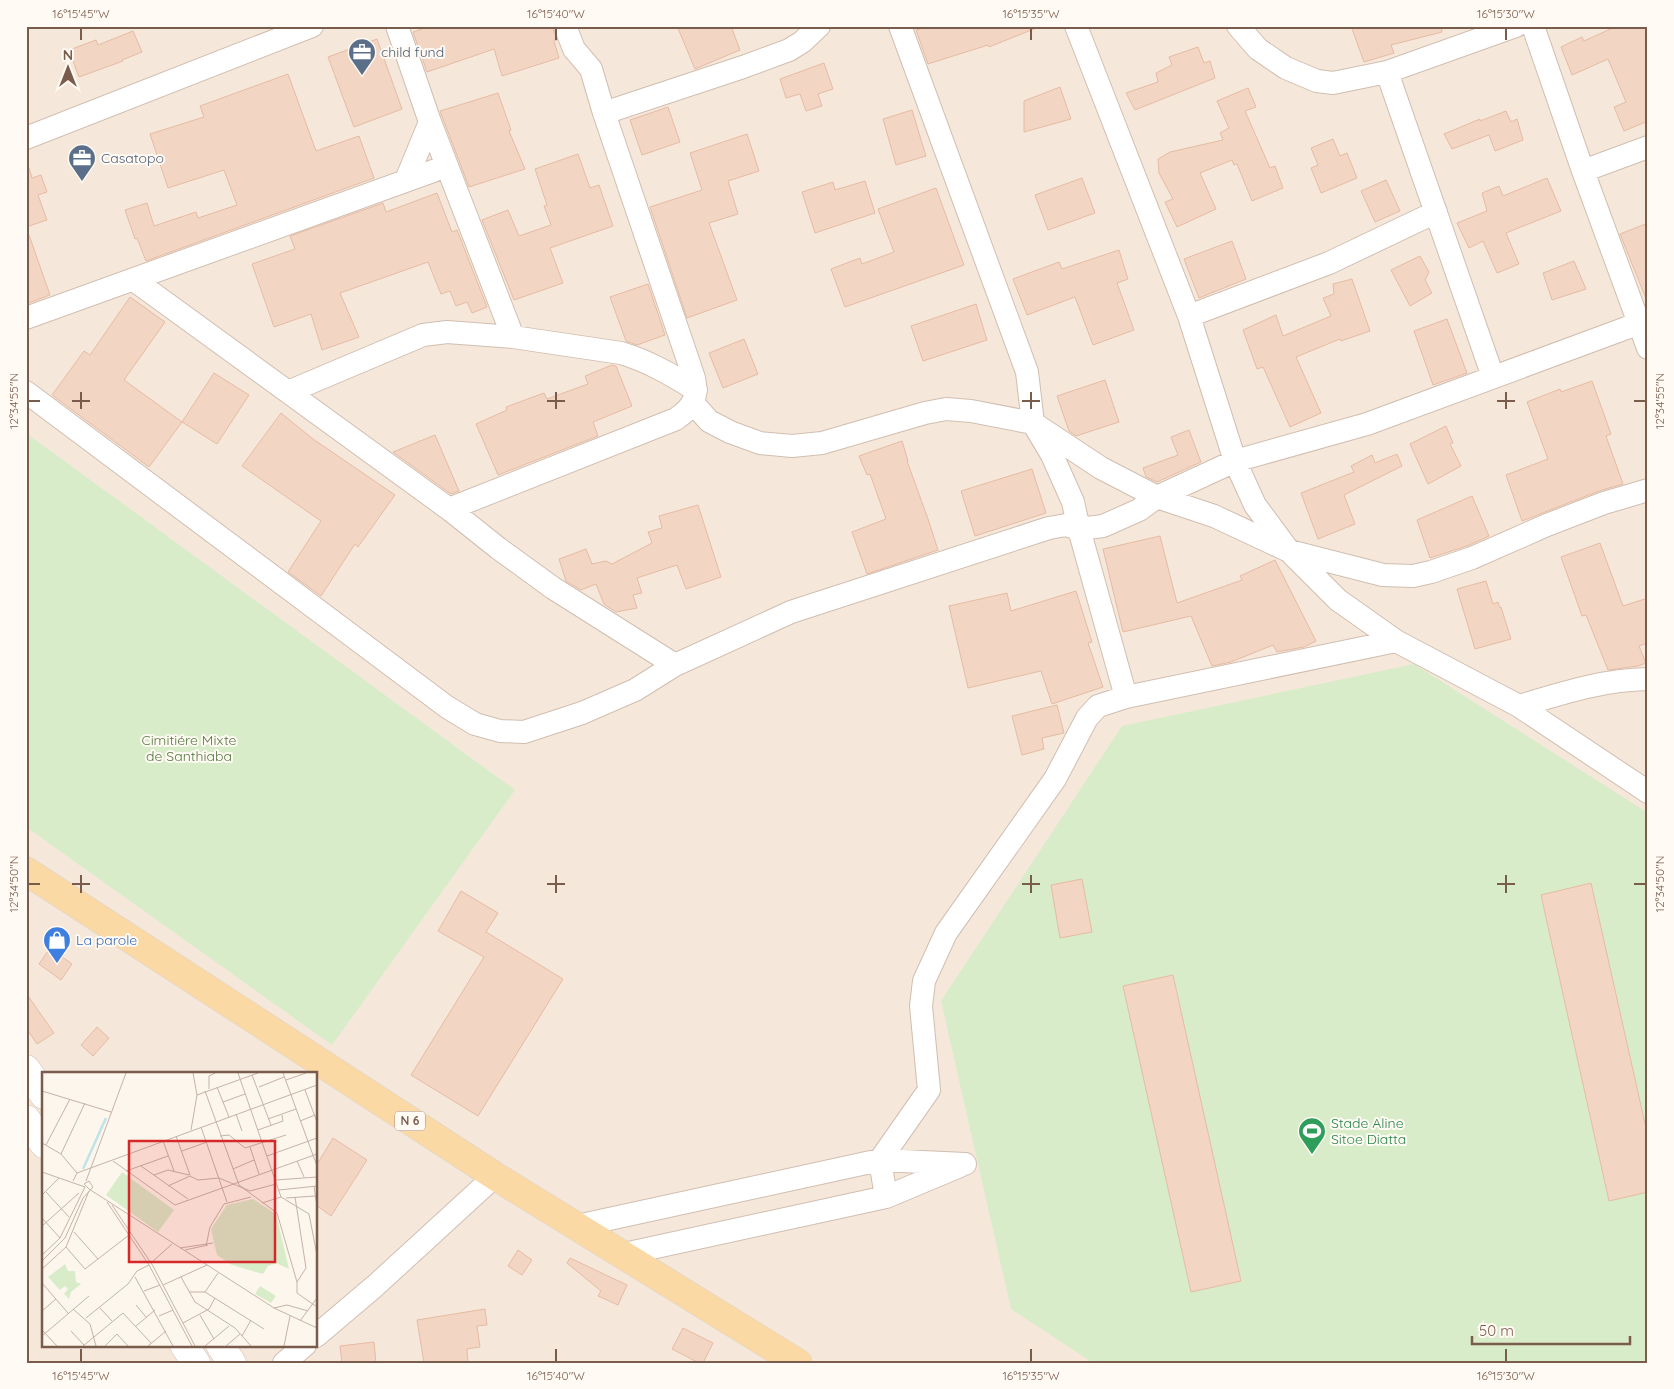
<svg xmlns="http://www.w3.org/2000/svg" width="1674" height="1389" font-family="Quicksand,sans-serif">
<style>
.residential{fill:#f5e8da;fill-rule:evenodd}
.green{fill:#d8ecc9}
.building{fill:#f3d5c3;stroke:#e6bba3}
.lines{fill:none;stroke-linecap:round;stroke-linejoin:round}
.street-casing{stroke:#d1beb0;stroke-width:24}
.secondary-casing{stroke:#d6c0b0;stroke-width:29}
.primary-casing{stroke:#dad1cd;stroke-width:29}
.street{stroke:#fff;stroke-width:22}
.secondary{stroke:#fff;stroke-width:28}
.primary{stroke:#fbd9a5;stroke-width:28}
.ticks{fill:none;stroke:#7a5c4d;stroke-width:2}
.labels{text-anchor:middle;stroke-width:4;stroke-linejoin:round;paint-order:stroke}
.shield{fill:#fffaf3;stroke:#a28b7f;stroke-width:1}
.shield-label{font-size:12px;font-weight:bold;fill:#7a5c4d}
.service-label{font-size:14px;fill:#4e5e75;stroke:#fffaf3;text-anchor:start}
.park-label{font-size:14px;fill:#537a41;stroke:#fffaf3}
.shop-label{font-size:14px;fill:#366cbe;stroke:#fffaf3;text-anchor:start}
.leisure-label{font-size:14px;fill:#27864d;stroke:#fffaf3;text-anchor:start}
.inset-river{fill:none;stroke:#bfe3e8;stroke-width:2.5}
.inset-road{fill:none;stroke:#c5b3a7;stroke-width:1}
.view{fill:#d62828;fill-opacity:0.15;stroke:#d62828;stroke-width:2.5}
.inset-edge{fill:none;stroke:#7a5c4d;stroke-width:2.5}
.neatline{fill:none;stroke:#7a5c4d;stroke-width:2}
.ticks-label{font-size:12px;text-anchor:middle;fill:#7a5c4d}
</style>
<rect width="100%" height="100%" fill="#fdf6ec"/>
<!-- residential -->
<path class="residential" d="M26,26h1622v1337h-1622zM44,1073h272v272h-272z"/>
<!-- green -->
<path class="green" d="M26,433l489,357 -183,255 -306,-218z
M1414,664l234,149v550h-555l-82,-54 -70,-308 181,-275z"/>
<!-- building -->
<path class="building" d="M431,26h121l5,14 -3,1 5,17 -57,18 -8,-27 -67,23 -14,-40z
M677,26h54l9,24 -45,19z
M930,26h109v1l-50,20 -1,-2 -60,19 -12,-34z
M1351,26h90l1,6 -51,13 3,8 -30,9z
M1617,26h31v95l-24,10 -10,-24 12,-5 -18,-43 -36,16 -11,-28 21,-10 2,4z
M133,31l9,21 -20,8 1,1 -44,16 -10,-27 27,-10 2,5z
M377,39l25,70 -48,18 -26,-70z
M1198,47l6,16 6,-2 5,17 -80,32 -9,-17 32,-11 -2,-9 16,-8 -3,-8z
M824,63l9,26 -15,5 4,12 -16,5 -6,-17 -14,4 -6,-19z
M288,74l28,77 43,-15 15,42 -228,83 -9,-23 -2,1 -10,-29 22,-7 7,23 42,-14 2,6 39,-13 -13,-35 -56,18 -18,-54 54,-17 -4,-11z
M1060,87l11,32 -47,13v-31z
M1248,88l8,19 -11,4 25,57 5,-2 8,22 -31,13 -15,-37 -3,1 -2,-5 -32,13 16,36 -39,18 -12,-25 8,-3 -14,-26 -1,-14 12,-7 53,-12 -3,-7 9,-5 -12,-27z
M498,93l13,37 -2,1 16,38 -56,18 -29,-76z
M668,107l12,35 -38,13 -12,-35z
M912,110l14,46 -30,9 -13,-46z
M1506,111l5,11 6,-3 6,21 -28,11 -6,-16 -37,14 -8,-15 36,-15v2z
M747,134l12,37 -31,10 10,33 -29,9 28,77 -50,18 -37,-111 52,-17 -12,-37z
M1333,139l7,17 7,-3 10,25 -36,15 -10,-25 7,-3 -7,-17z
M578,154l12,34 9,-3 14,41 -63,22 13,35 -49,17 -32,-80 26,-10 11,26 32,-11 -7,-19 3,-1 -12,-36z
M29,168l3,10 9,-3 6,17 -9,3 9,25 -21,7v-58z
M1082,178l13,35 -47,17 -13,-35z
M1547,178l14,33 -55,22 13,31 -22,9 -14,-32 -14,7 -12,-25 30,-12 -5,-18 17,-7 4,10z
M1386,180l14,31 -25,11 -14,-31z
M865,181l10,32 -60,20 -13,-41 31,-10 2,8z
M936,188l28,77 -119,42 -14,-38 29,-11 2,6 32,-12 -16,-43z
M437,193l15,39 5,-2 30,77 -15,6 -5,-11 -11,4 -6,-15 -9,3 -13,-32 -88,31 19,44 -37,13 -11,-36 -37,13 -22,-63 43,-15 -5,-13 93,-33 3,9z
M1648,223v78h-1l-27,-67z
M26,235h3l21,60 -24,9z
M1232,241l14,38 -47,19 -15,-39z
M1119,250l9,29 -11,4 17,47 -41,15 -18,-48 -48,18 -14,-36 46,-17 3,7z
M1420,256l9,16 -4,8 7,13 -22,13 -19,-36z
M1574,261l12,28 -34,11 -9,-27z
M1352,279l18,52 -29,10 -1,-2 -44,18 25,56 -31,14 -27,-60 -6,2 -14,-39 33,-15 7,21 48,-20 -8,-18 11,-4 -1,-10z
M648,284l17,51 -28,10 -11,-4 -16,-44z
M130,297l35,25 -41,58 58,42 -33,45 -97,-72 32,-44 6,4z
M976,304l11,36 -64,21 -12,-35z
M1447,319l20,54 -34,12 -19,-54z
M744,339l14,35 -35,14 -14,-35z
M612,365l4,1 16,40 -39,16 5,14 -100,39 -22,-51 31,-14 -1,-3 38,-14 3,6 41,-15 -3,-8z
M214,373l35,22 -32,49 -35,-22z
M1105,380l14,42 -43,14 -7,-5 -12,-35z
M1592,381l19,53 -5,2 17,48 -24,7 -77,30 -16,-46 42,-16 -21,-57 33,-13 1,3z
M281,413l32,26 82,56 -37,52 -3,-3 -34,52 -33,-24 33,-51 -79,-55z
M1446,426l7,17 -3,1 11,22 -33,18 -18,-40z
M1189,430l12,32 -44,20 -11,-5 -3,-9 35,-13 -7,-18z
M435,435l24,56 -8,3 -58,-42z
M902,441l6,20h-1l21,58 10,31 -71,24 -15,-42 34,-13 -16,-45 -3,1 -8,-19z
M1397,454l5,12 -58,29 11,29 -37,15 -17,-46 53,-21 -3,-6 21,-11 3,8z
M1032,469l14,44 -71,23 -14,-45z
M1472,496l17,40 -22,10 -37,12 -13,-38z
M698,505l23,72 -35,12 -9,-24 -40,13 5,15 -9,2 4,13 -21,4 -12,-8 -8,-20 -15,6 -15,-9 -7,-22 27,-10 6,15 14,-3 6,3 40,-21 -4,-11 14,-4 -3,-12z
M1160,536l17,67 65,-23 -2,-4 35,-16 41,81 -12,6 -27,5 -4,-7 -42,17 -19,4 -21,-50 -68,16 -20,-83z
M1600,543l23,63 25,-8v45l-9,3 7,17 -8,3 -30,4 -22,-55 -4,1 -21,-59z
M1486,581l7,23 5,-2 2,6 1,-1 10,32 -36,10 -18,-60z
M1076,591l16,51 -4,1 15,44 -51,17 -11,-33 -73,17 -19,-82 58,-13 4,18z
M1057,705l7,28 -22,5 2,11 -22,6 -10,-39z
M1082,879l10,53 -32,6 -9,-53z
M1591,883l57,254v55l-39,9 -68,-306z
M461,891l37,22 -12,19 77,47 -85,137 -67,-41 73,-118 -46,-26z
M50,948l22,16 -11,16 -22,-16z
M1173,975l68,306 -50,11 -68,-306z
M26,993l28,40 -17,11 -11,-16z
M97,1027l12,11 -16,18 -12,-11z
M333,1138l34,22 -36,56 -15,-11v-39z
M518,1250l14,10 -10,15 -14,-9z
M570,1258l57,27 -9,20 -20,-9 3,-5 -34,-28z
M485,1309l2,16 -10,1 3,21 -13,2 1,14h-44l-7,-43z
M683,1328l30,15 -10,20h-4l-27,-14z
M374,1342l2,21h-34l-2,-17z"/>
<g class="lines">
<!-- street casing -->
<g class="street-casing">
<path id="street" d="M397,26l33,96 83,215
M900,26l127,346 6,51 19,32 21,47 6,27 47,168
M1076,26l113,290 46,145 20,44 34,46 49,49 58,41 123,65 129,86
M1238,26l20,23 28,19 31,13 16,2 54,-11 129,-46
M1533,26l50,145 65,177
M1387,72l106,305
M604,113l139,-46 46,-17 13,-8 17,-16
M26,138l286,-112
M1583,171l65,-24
M406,180l24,-58
M134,280l315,229 49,39 55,40 122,77
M1189,316l140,-53 107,-51
M26,318l421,-152
M26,392l421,315 28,17 25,7 24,1 58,-19 53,-23 40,-25 116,-53 258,-84 17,-3 13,4 24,-3 36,-16 18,-13 78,-36 132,-37 281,-104
M288,392l135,-57 24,-3 66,5 108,16c27,8 51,22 75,37
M693,403l16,18 21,11 30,11 32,3 30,-3 103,-30 21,-4 25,2 62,12 68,45 56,29 57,19 75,35 94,24 30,1 18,-4 41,-14 75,-33 57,-22 44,-13
M449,509l227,-90c17,-12 22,-20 18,-41l-90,-265 -13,-44 -17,-20 -9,-23
M1519,706c44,-13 82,-26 129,-27
M886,1197l-6,-37 49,-70 -8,-84 3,-25 22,-48 109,-154 32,-61 11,-12 28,-9 270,-56
M577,1226l303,-66 85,4
M624,1254l262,-57 74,-31
M316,1336l59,-50 120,-110
M284,1363l21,-18"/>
</g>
<!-- secondary casing -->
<g class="secondary-casing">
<path id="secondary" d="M26,1069l18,26
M26,1119l18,25
M184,1345l12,18
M220,1345l12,18"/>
</g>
<!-- primary casing -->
<g class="primary-casing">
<path id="primary" d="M26,871l469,305 303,187"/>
</g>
<!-- street -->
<use href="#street" class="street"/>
<!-- secondary -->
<use href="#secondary" class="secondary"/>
<!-- primary -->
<use href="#primary" class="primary"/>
</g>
<!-- ticks -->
<path class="ticks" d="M81,28v12M556,28v12M1031,28v12M1506,28v12M81,392v17M556,392v17M1031,392v17M1506,392v17M28,401h12M72,401h18M547,401h18M1022,401h18M1497,401h18M1634,401h12M81,875v18M556,875v18M1031,875v18M1506,875v18M28,884h12M72,884h18M547,884h18M1022,884h18M1497,884h18M1634,884h12M81,1349v13M556,1349v13M1031,1349v13M1506,1349v13"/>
<!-- icons -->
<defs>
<g id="office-pin" transform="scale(1.4375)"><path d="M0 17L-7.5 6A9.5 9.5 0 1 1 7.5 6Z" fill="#5c6f8a" stroke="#fffaf3"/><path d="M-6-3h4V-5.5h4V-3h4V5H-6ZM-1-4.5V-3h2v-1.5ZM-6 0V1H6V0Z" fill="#fff"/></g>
<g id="shop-pin" transform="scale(1.4375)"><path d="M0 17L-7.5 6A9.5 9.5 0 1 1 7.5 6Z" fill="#3f7fe0" stroke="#fffaf3"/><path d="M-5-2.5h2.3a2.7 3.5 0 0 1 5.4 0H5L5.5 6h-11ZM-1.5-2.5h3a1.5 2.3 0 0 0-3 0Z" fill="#fff"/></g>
<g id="stadium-pin" transform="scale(1.4375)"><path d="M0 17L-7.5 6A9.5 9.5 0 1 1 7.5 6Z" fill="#2e9e5b" stroke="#fffaf3"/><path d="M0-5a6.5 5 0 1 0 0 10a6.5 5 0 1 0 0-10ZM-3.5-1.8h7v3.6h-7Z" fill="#fff"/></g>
</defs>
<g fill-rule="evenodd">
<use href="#office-pin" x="362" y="52"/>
<use href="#office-pin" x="82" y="158"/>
<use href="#shop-pin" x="57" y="940"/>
<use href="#stadium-pin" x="1312" y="1131"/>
</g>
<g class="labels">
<!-- shield labels -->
<rect class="shield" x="395" y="1111.5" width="30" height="19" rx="4"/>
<g class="shield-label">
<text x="410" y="1125">N 6</text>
</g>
<!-- service labels -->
<g class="service-label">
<text x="381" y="57">child fund</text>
<text x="101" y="163">Casatopo</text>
</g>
<!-- park labels -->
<g class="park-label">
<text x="189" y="745">Cimitiére Mixte<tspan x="189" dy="16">de Santhiaba</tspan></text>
</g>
<!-- shop labels -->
<g class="shop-label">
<text x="76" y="945">La parole</text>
</g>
<!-- leisure labels -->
<g class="leisure-label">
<text x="1331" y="1128">Stade Aline<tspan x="1331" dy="16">Sitoe Diatta</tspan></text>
</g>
</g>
<!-- overview -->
<g transform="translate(42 1072)">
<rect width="275" height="275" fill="#fdf6ec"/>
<path d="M80,100l52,38 -16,22 -52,-37zM211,127l23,15 13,55 -13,-6 -8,3 -5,8 -31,-9 -15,-10 -6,-26 16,-24zM23,192l3,7h7l1,11 5,2 -10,8 -2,7 -5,-5 4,-5 -3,-3 -5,4 -12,-13zM218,214l16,10 -5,7 -16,-9z" fill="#d8ecc9"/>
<path class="inset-river" d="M41,97l23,-51"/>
<path class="inset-road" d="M196,1l43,124 28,17 8,41M241,1l34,93M210,3l19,50M244,8l20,-7M175,15l12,30M217,15l25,-10M167,17v-13l6,-3M263,18l12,32M0,19l69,21M163,19l34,94 38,28 20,69v11l20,14M155,23l61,-22M181,30l22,-8M194,42l6,17M226,47l28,-10M258,49l15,-6M159,55l26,75M149,58l6,-35 -4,-22M216,58l25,-9 -1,-6M134,64l14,39M178,64l9,-1 16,13 41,-13M121,69l11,30M0,71l19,11 16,19M4,73l24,-46M208,75l9,27M140,79l25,-9M19,82l24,-51M225,84l50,-18M71,89l62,44 142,-51M255,89l7,16M99,94l47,33M191,97l21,-9M84,99l42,-15M0,100l43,15M112,103l14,-5 21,5M148,104l8,4 21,-2 31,13 26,-7M234,108l41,-3M31,109l4,-8 240,-88M44,109l40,-108M126,114l22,-10M272,114l3,21M47,117l185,119 43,20M237,118l38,-4M4,120l23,25M0,123l17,-17M253,125l11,71 -9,14M244,126l29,-2M65,130l42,63 43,81M220,131l19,-6M70,133l41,61 42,80M0,146l18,20M0,154l37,-33M32,160l24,27M164,174l4,-19 14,-23 27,-7M24,175l19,22 44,-34M138,176l33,-5M143,178l23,-5M0,183l18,-17 25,-51M0,189l23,-23 18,-40 10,-11 -4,-6 -5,3 5,5M109,191l21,-19M0,197l24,-22 23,-56M93,205l38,69M139,205l14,25 40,26 16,18M0,211l26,30M121,213l44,-20M102,219l16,-6M147,220h16l59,37M163,220l13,-19M94,233l10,12M58,236l12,13M232,236l13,-3 21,6M31,237l17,15 6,22M0,239l14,-12M158,243l14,24M117,244l14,-6M44,246l42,-34 9,-13 12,-6M258,249l17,-23M141,251l26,-14 6,-11M94,254l19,-16M0,258l15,16M29,259l13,14M0,264l47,-40M200,264l9,-16M41,274l40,-33 28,30M63,274l12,-12 11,12M106,274l18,-15M163,274l24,-20M184,274l14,-12M242,274l6,-30"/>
<path class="view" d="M87,69h146v121h-146z"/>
<rect width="275" height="275" class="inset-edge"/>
</g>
<!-- border -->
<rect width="1674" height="1389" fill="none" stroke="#fffaf3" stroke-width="55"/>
<!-- north arrow -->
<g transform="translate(68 68)" stroke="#fffaf3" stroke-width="4" paint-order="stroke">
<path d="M0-4L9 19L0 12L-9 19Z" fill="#7a5c4d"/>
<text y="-8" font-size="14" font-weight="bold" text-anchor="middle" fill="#7a5c4d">N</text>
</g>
<!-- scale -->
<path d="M1472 1336v8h158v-8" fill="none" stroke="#7a5c4d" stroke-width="2.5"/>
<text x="1479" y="1336" font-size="15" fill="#7a5c4d" stroke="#fffaf3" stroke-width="4" paint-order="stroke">50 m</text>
<rect x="28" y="28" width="1618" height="1334" class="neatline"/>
<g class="ticks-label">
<text x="81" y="18">16°15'45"W</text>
<text x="556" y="18">16°15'40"W</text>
<text x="1031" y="18">16°15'35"W</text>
<text x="1506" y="18">16°15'30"W</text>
<text transform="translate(14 401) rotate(-90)" y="4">12°34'55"N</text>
<text transform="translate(1660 401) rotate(-90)" y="4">12°34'55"N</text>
<text transform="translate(14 884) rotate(-90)" y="4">12°34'50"N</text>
<text transform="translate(1660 884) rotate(-90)" y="4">12°34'50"N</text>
<text x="81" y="1380">16°15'45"W</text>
<text x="556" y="1380">16°15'40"W</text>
<text x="1031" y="1380">16°15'35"W</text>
<text x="1506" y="1380">16°15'30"W</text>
</g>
</svg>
